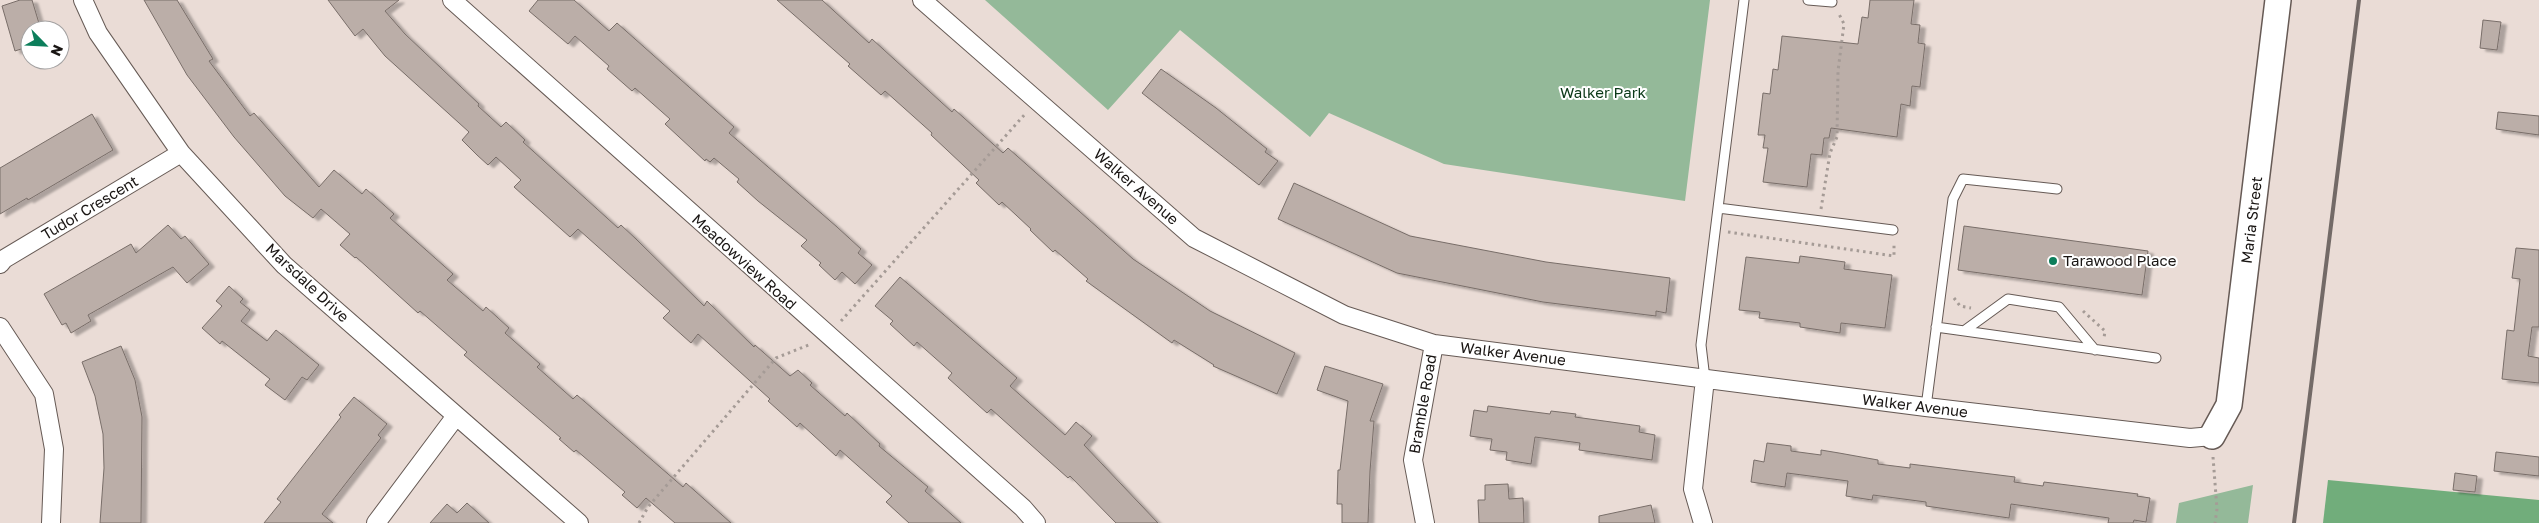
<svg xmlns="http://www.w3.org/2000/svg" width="2539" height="523" font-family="'Golos Text',sans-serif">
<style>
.green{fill:#94b999}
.forest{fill:#71ad7b}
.building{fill:#bbaea8;stroke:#796e69;filter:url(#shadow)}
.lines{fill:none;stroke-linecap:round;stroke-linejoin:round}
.lane-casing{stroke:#665a55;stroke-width:11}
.street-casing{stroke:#665a55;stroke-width:20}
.secondary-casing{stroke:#665a55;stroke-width:28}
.path{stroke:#a59b96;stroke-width:3;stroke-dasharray:2.5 4;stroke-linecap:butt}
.lane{stroke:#fff;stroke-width:9}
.street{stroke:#fff;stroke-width:18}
.secondary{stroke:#fff;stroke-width:25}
.rail{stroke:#736a67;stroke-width:4}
.poi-dot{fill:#0c7e5b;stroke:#fff;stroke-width:2}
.labels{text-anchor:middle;stroke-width:4;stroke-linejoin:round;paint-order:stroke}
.park-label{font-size:15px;fill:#0b3918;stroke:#fff}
.street-label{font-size:15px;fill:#191513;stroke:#fff}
.poi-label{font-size:15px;fill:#191513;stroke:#fff;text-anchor:start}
</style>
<defs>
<filter id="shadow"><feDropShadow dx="5.5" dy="3" stdDeviation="1" flood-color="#0004"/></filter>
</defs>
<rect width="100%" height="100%" fill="#eadcd6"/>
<!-- green -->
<path class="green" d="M985,0h725l-25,201 -241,-37 -115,-51 -19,24 -130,-107 -72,80z
M2253,485l-5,38h-72l3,-20z"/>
<!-- forest -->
<path class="forest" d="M2328,480l211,20v23h-216z"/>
<!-- building -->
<path class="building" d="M20,0h12l9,30h-11v16l-15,5 -13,-45z
M144,0h33l36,59 -4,2 41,55 4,-3 65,74 15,-17 28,24 4,-5 28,25 -4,4 63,56 -6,6 36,31 3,-4 23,21 -4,5 35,31 -3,3 36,32 4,-4 106,92 3,-4 45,40h-56l-29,-25 -9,10 -15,-13 3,-3 -49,-42 -2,2 -15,-13 2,-1 -97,-83 3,-3 -47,-41 -2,2 -62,-56 -1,1 -15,-13 10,-11 -29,-25 -8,9 -28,-22 -51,-59 -47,-62z
M328,0h71l-14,11 20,23 74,70 -1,2 23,21 5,-5 19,18 -2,2 84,76 11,10 3,-3 15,14 68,67 3,-5 47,46 1,-2 35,31 8,-6 14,13 -2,2 35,31 2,-3 33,31 -1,2 49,41 -3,4 36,32h-52l-23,-21 6,-6 -52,-46 -4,6 -36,-33 -3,4 -29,-26 2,-2 -72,-65 -7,9 -28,-25 7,-7 -92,-82 -8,8 -56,-50 7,-7 -25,-23 -8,8 -11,-10 -15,-15 7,-8 -84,-76 -22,-27 -8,7z
M538,0h36l35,31 8,-8 117,104 -5,6 108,94 24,22 -3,4 14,12 -17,19 -13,-12 -7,8 -16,-15 2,-2 -20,-17 6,-6 -49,-39 -21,-19 2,-3 -25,-21 -4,4 -4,-3 -1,2 -40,-37 5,-5 -35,-31 -3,3 -25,-22 2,-3 -34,-30 -7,8 -39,-33z
M777,0h45l47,43 3,-4 80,73 2,-3 49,44 5,-5 125,111 77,52 85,42 -18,41 -64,-28 1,-1 -40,-25 -2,3 -86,-62 2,-2 -33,-29 -2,2 -23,-22 1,-1 -29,-27 -3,3 -23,-22 3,-3 -48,-45 1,-2 -47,-42 -4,4 -33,-29 2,-2z
M1870,0h44l-3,24 9,1 -2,18 7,1 -5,43 -8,-1 -2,20 -9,-2 -4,33 -66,-9 -2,10h-5l-2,17 -11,-1 -4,33 -44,-5 5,-34h-5l2,-13h-7l5,-42 7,1 3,-25 5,1 4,-34 76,8 4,-27 6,1z
M2483,20l18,2 -4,28 -17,-2z
M1161,69l55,39 51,41 -2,3 13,9 -19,24 -117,-92z
M2498,112l41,4v19l-43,-6z
M92,114l21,36 -85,50 -1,-2 -27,16v-46z
M1294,183l116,53 136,26 124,16 -4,35 -10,-2v5l-113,-14 -146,-29 -119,-54z
M168,225l13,14 4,-3 24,28 -22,19 -14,-16 -85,48 3,6 -20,12 -5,-10 -4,2 -18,-31 87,-50 5,9z
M1964,226l184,25 -6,44 -184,-25z
M2516,248l23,2v77h-7l-4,29 11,2v25l-37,-4 5,-49 7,1 6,-52 -8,-1z
M1800,256l45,6 -1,7 48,6 -7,53 -44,-5 -1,10 -40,-6v-4l-41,-5 1,-6 -21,-2 7,-53 53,6z
M900,277l117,101 -7,8 55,49 11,-13 16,14 -8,9 74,78h-42l-46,-47 -2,2 -77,-69 -4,4 -39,-35 4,-5 -35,-31 -3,4 -24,-22 3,-3 -18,-15z
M229,286l14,13 -3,3 10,8 -9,11 26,20 9,-11 43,35 -12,15 -5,-3 -17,23 -20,-15 5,-6 -48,-38 -2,3 -18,-16 20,-22 -6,-5z
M121,346l14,34 7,37 -1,106h-41l4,-55 -1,-34 -8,-38 -13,-34z
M1325,366l58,18 -13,37h4l-4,50 -2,52h-26v-19h-5l1,-34h2l8,-69 -31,-11z
M354,397l33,27 -9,11 3,3 -59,76 11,9h-69l17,-21 -4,-3 64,-82 -2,-2z
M1488,406l62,8 1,-3 25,3 -1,3 65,9 -1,6 16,3 -3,25 -73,-10 1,-7 -45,-6 -4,27 -25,-4 1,-8 -17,-2 2,-11 -22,-3 4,-26 13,2z
M1767,443l24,3v5l30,4v-5l18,3 39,7v4l32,4v-4l105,13 -1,5 29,4 1,-4 94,12 -1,2 13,2 -4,24 -12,-2 -1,3h-25l1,-5 -98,-14 -2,14 -83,-12v-4l-53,-7 -1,5 -26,-4 2,-15 -61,-8 -2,14 -34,-5 3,-22 10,2z
M2496,452l43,5v19l-45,-5z
M2455,473l22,3 -2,16 -22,-2z
M1508,484l1,15 14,-1 1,25h-45l-1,-23h7v-15z
M467,503l22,20h-59l17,-19 10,9z
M1651,505l4,18h-56v-7z"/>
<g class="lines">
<!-- lane casing -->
<g class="lane-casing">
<path id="lane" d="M1808,0l24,2
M1718,208l26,-208
M1936,327l220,31
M1964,331l44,-32 51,8 36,43
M1705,379l-4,-34 17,-137 175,22
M1926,407l27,-208 10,-20 94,10"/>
</g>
<!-- street casing -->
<g class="street-casing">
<path id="street" d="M83,0l15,33 83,120 103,112 295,258
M452,0l571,508 13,15
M922,0l272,238 150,77 90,29 492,63 264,31 22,-2
M0,264l4,-5 177,-106
M0,327l44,67 10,55 -3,74
M376,523l80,-107
M1425,523l-12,-63 21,-116
M1703,523l-10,-34 12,-110"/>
</g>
<!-- secondary casing -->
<g class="secondary-casing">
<path id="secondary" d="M2212,436l17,-31 49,-405"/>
</g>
<!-- path -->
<path class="path" d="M1821,209l9,-56 7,-16 1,-66 6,-47 -6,-12
M1728,232l166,24v-14
M1954,298l6,8 11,2
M2083,311l22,20 -1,7
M841,321l185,-208
M2213,457l4,52 -2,14
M639,523l9,-16 128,-149 35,-14"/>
<!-- lane -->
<use href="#lane" class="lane"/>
<!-- street -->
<use href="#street" class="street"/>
<!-- secondary -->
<use href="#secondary" class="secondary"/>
<!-- rail -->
<path class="rail" d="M2294,523l65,-523"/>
</g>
<!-- markers -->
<circle class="poi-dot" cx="2053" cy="261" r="5"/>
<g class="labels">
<!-- park labels -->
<g class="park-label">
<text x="1603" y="98">Walker Park</text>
</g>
<!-- street labels -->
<g class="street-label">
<text transform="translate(1136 187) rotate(41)" y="5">Walker Avenue</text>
<text transform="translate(90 208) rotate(-31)" y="5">Tudor Crescent</text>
<text transform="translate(2252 220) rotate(-83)" y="5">Maria Street</text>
<text transform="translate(744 262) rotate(42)" y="5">Meadowview Road</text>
<text transform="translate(307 283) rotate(43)" y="5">Marsdale Drive</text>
<text transform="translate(1513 354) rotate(7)" y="5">Walker Avenue</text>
<text transform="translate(1423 404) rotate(-80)" y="5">Bramble Road</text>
<text transform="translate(1915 406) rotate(7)" y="5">Walker Avenue</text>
</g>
<!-- poi labels -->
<g class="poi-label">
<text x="2063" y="266">Tarawood Place</text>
</g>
</g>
<!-- north arrow -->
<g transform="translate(45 45) rotate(114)"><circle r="24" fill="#ffffff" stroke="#a3a1a1"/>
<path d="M0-4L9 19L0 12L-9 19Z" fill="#0c7e5b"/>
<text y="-8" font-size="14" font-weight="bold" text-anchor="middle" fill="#191513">N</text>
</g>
</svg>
